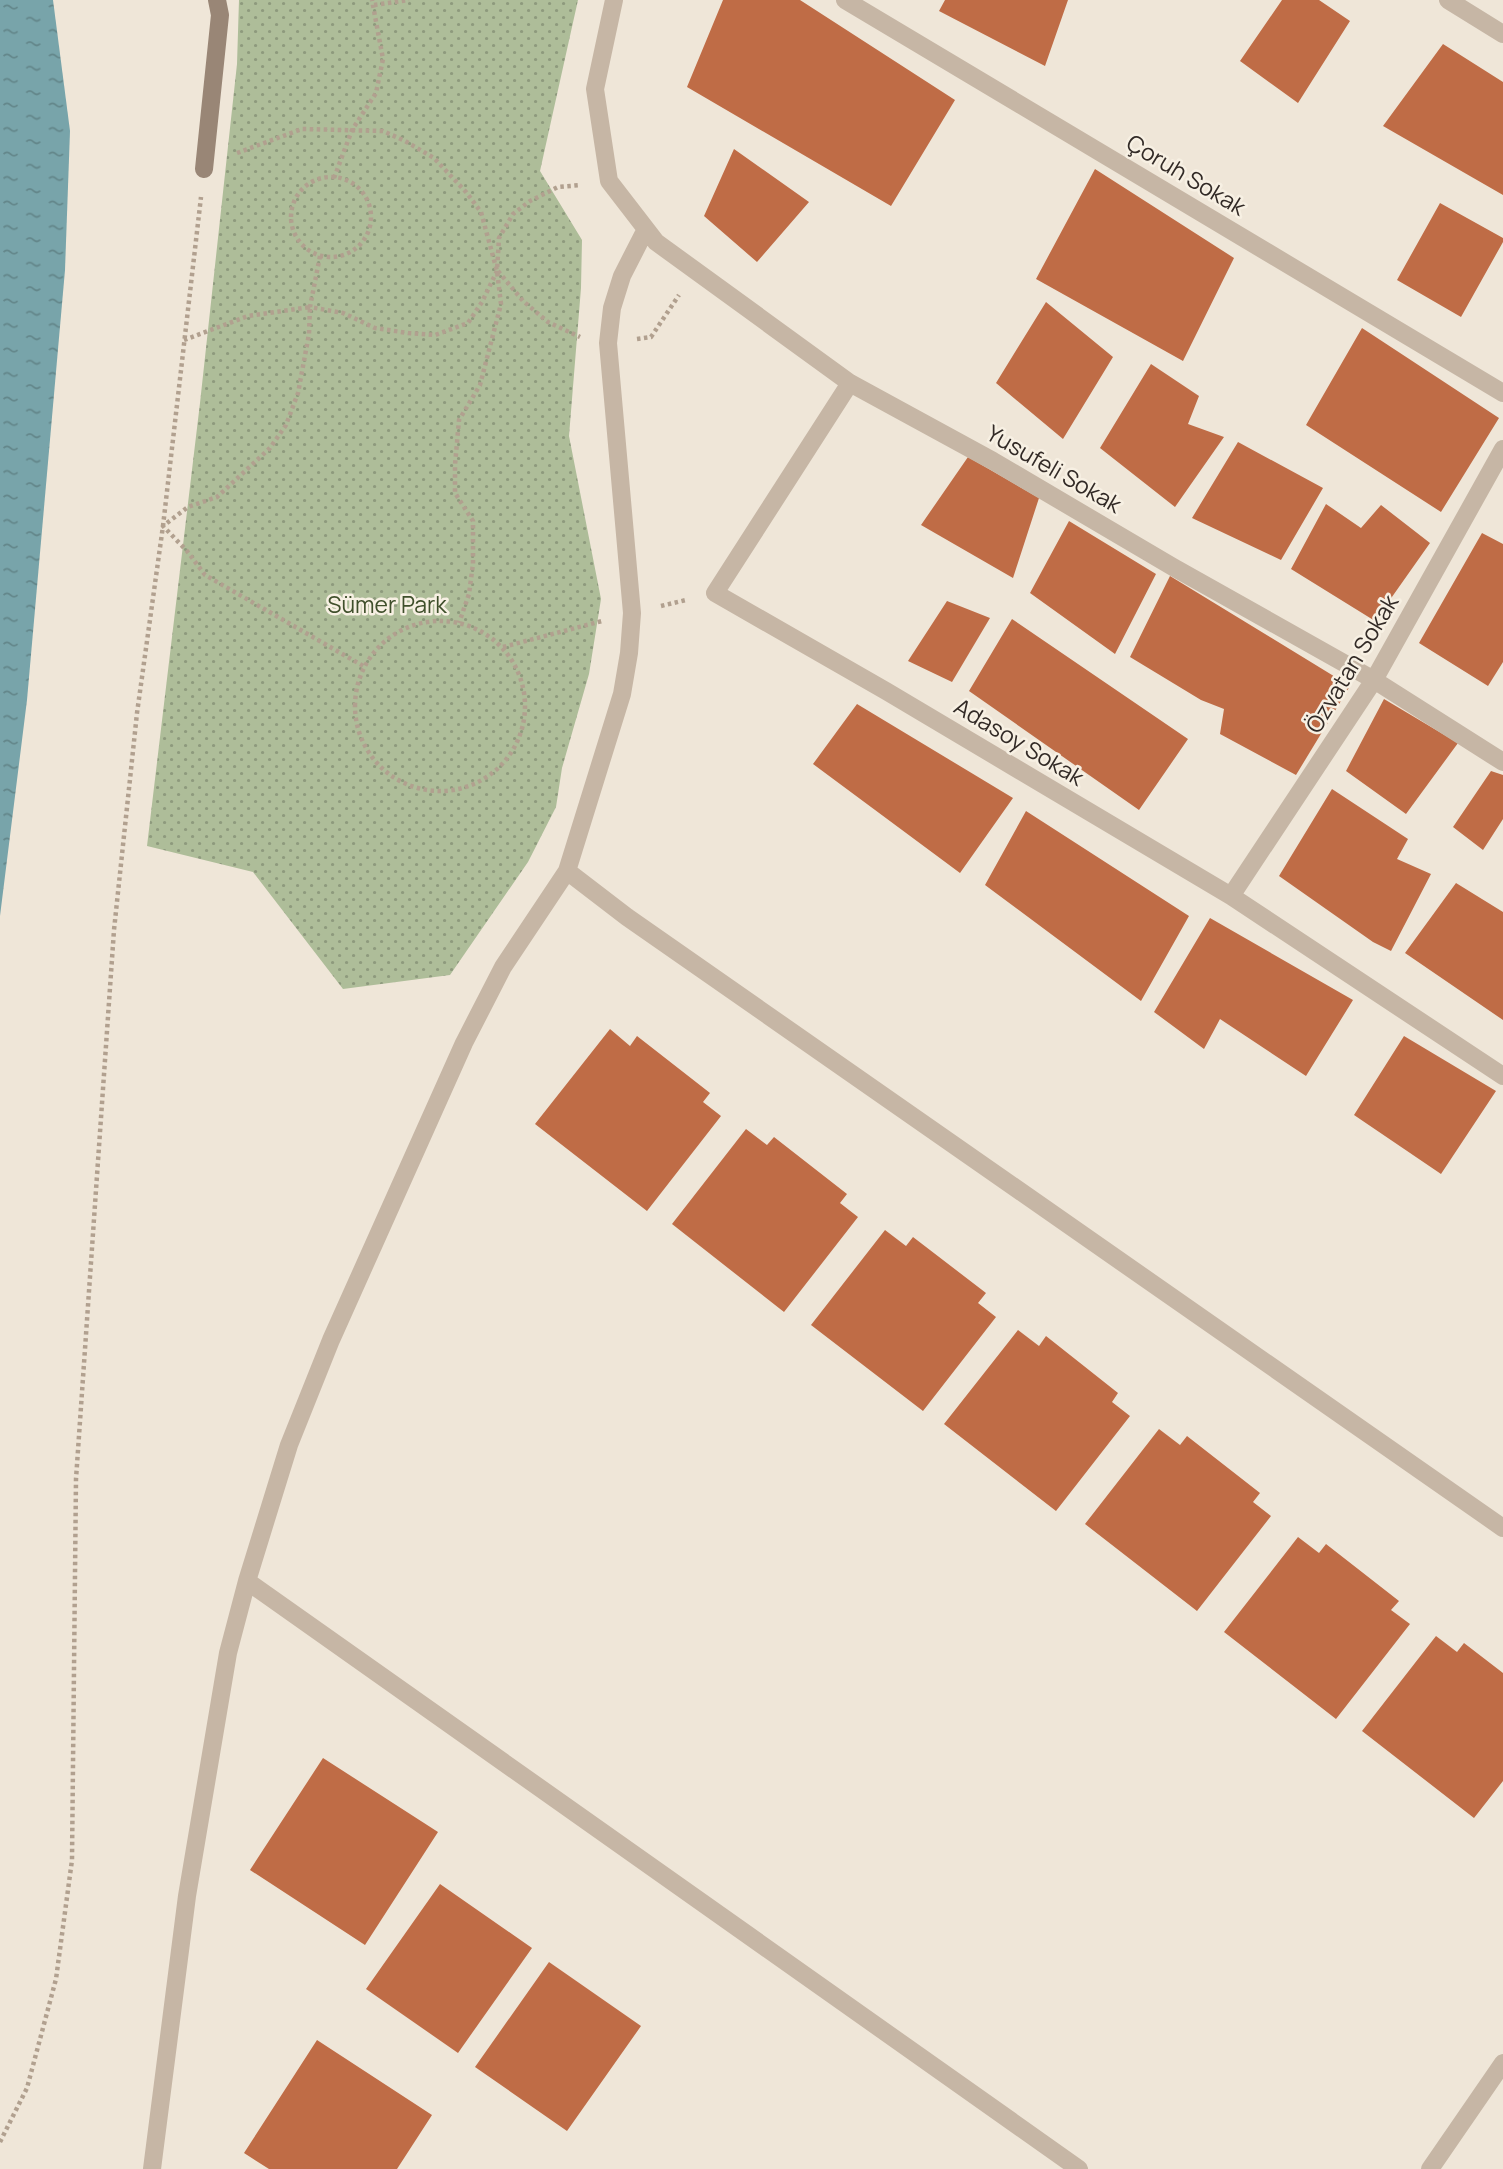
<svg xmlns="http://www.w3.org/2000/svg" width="1503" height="2169" font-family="Manrope,sans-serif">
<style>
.park{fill:url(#park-dots)}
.water{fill:url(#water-ripples)}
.building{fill:#bf6c46}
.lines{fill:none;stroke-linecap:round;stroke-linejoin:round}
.path{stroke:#b1a08f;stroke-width:4.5;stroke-dasharray:3.5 3.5;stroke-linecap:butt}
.street{stroke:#c6b6a5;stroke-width:18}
.secondary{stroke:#998676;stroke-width:18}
.labels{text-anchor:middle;stroke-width:5;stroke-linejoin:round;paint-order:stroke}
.street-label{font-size:23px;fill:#322a26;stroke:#f7f0e3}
.park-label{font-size:23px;fill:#3f4f2b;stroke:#f7f0e3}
</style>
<defs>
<pattern id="park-dots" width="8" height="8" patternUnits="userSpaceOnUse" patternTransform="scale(1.75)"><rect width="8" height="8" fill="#aebd99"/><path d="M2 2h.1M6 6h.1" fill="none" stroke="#8e9a7d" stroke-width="1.8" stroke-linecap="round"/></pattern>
<pattern id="water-ripples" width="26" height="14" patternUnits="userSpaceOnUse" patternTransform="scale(1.75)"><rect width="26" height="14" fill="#78a4aa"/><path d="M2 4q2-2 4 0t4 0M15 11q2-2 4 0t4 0" fill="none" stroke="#63868a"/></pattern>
</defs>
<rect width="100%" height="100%" fill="#efe6d8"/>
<!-- park -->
<path class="park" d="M239,0h339l-38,171 42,69 -1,48 -12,148 32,163 -12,75 -27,94 -6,39 -28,55 -78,113 -107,14 -90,-117 -106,-26 53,-443 37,-339z"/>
<!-- water -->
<path class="water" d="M0,0h53l17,131 -5,139 -38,430 -27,216z"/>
<!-- building -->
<path class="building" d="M723,0h77l155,100 -64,106 -204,-119z
M945,0h123l-23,66 -106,-55z
M1282,0h37l31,21 -52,82 -58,-42z
M1443,44l60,38v113l-120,-69z
M734,149l75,53 -52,60 -53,-46z
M1095,169l139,89 -51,103 -147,-82z
M1440,203l63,35v4l-42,75 -64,-37z
M1046,302l67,55 -50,82 -67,-56z
M1362,328l137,90 -58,94 -135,-87z
M1151,364l48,32 -11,28 36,13 -49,70 -75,-59z
M1238,442l85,46 -42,72 -89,-42z
M968,457l71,41 -26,80 -92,-53z
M1326,504l35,24 20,-23 49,38 -55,78 -84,-52z
M1069,521l87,53 -41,80 -85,-61z
M1482,533l21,11v118l-15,24 -69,-43z
M1170,576l180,110 -54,89 -76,-41 4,-25 -23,-9 -71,-43z
M947,601l43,17 -38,64 -44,-21z
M1012,619l176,120 -49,71 -170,-119z
M1384,699l74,44 -52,71 -60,-43z
M857,704l156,94 -53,75 -147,-109z
M1491,771l12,4v44l-20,31 -30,-23z
M1332,789l76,50 -11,20 34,15 -40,77 -18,-9 -94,-66z
M1026,811l163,105 -48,85 -156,-116z
M1456,883l47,29v108l-98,-67z
M1210,918l143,82 -47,76 -86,-57 -16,30 -50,-37z
M610,1029l20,17 7,-10 73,57 -7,9 18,14 -74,95 -112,-87z
M1404,1036l92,55 -55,83 -87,-59z
M746,1129l21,16 7,-8 73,57 -7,9 18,14 -74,95 -112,-88z
M885,1230l21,16 7,-9 73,56 -8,10 18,14 -73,94 -112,-86z
M1018,1330l21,16 7,-10 72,57 -6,9 18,14 -74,95 -112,-87z
M1159,1429l21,16 7,-9 73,57 -7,9 18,14 -74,95 -112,-87z
M1298,1537l21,16 7,-9 73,57 -8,9 19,14 -74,95 -112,-87z
M1436,1636l21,16 7,-9 39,30v108l-29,37 -112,-87z
M323,1758l115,74 -73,113 -115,-75z
M440,1884l92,64 -74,105 -92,-64z
M549,1962l92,64 -74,105 -92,-64z
M317,2040l115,75 -35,54h-128l-25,-16z"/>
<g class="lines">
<!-- path -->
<path class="path" d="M374,5l35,-5
M237,153l65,-24 81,2 22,10 29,17 32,34 15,20 16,59 4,33 -21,81 -21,35 -4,45v28l18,28v43l-4,30 -10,29
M291 217a40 40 0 1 1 80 0a40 40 0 1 1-80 0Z
M334,178l18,-48 24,-37 7,-34 -11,-59
M320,256l-10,51 33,6 32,15 33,5 27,2 33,-12 14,-21 15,-31 2,-33 14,-24 17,-13 28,-14 23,-2
M498,271l25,30 25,21 32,15
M637,339l14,-2 28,-42
M184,340l64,-24 62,-9 -1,27 -11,59 -12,32 -16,23 -53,49 -29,10 -25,19 24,25 18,24 160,92
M661,606l25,-6
M355 706a85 85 0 1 1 170 0a85 85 0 1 1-170 0Z
M503,647l99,-26
M0,2142l27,-54 29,-109 16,-119 4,-381 38,-549 23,-217 26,-187 38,-329"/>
<!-- street -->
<path class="street" d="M614,0l-19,89 14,92 47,61 194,141 143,78 180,106 201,113 129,82
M845,0l658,393
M1448,0l55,34
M850,383l-135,210 171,98 345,205 272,180
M567,871l60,46 876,611
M1231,896l143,-216 129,-231
M247,1581l832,588
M152,2169l35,-273 41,-243 19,-72 42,-136 42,-105 133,-297 39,-76 64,-96 55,-177 7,-41 3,-40 -24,-270 4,-35 10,-32 24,-47
M1430,2169l73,-106"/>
<!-- secondary -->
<path class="secondary" d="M204,169l16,-154 -3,-15"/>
</g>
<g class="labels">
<!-- street labels -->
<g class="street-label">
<text transform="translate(1186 175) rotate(31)" y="8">Çoruh Sokak</text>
<text transform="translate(1054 469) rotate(30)" y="8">Yusufeli Sokak</text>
<text transform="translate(1352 664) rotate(-59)" y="8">Özvatan Sokak</text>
<text transform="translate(1019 742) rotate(31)" y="8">Adasoy Sokak</text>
</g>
<!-- park labels -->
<g class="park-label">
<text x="387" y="613">Sümer Park</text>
</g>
</g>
</svg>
